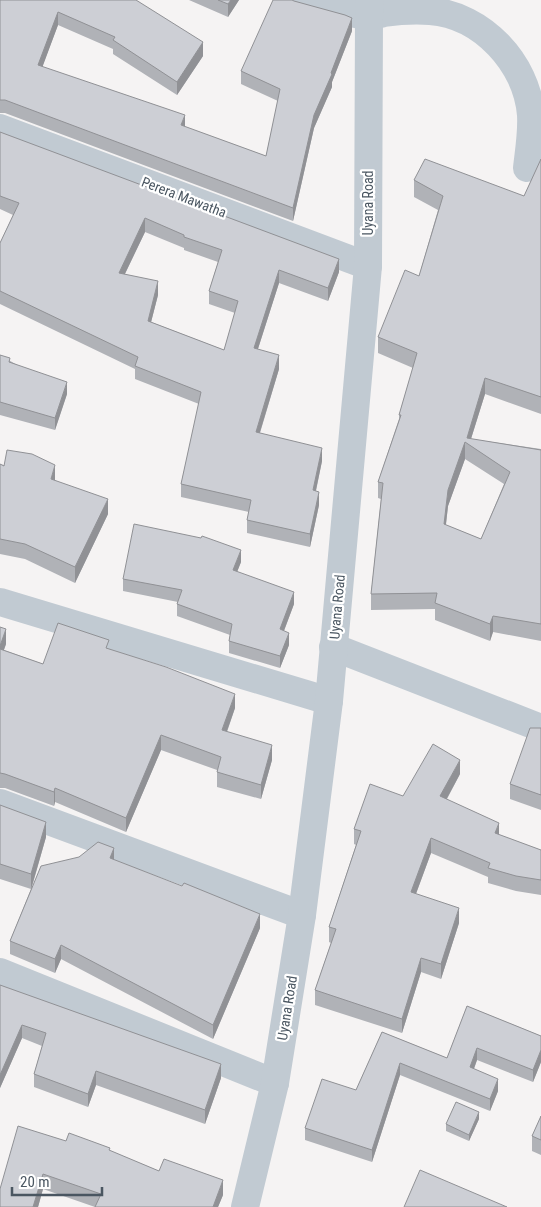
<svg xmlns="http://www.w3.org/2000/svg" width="541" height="1207" font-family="'Roboto Condensed',sans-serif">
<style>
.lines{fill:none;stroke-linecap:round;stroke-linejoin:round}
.minor{stroke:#c1cad2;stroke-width:28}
.tertiary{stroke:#c1cad2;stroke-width:28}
.wall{fill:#b0b2b7;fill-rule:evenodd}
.shaded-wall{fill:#909195}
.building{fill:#cdcfd5;stroke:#909195;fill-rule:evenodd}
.labels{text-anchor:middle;stroke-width:4.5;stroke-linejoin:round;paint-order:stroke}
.street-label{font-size:14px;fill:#4a5661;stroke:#fff}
</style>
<rect width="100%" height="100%" fill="#f5f3f3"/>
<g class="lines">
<!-- minor -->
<path class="minor" d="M299,0c17,6 33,9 51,13 6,1 13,3 19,3 5,0 10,-2 15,-3 14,-2 32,-3 46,-2 52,4 97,52 101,104 1,18 -2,35 -4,53
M0,128l368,138
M0,602l329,99
M333,647l208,81
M0,803l302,112
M0,972l275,111"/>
<!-- tertiary -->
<path class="tertiary" d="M245,1207l30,-124 27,-168 27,-214 39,-435 1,-250 1,-16"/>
</g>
<!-- wall -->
<path class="wall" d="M0,0h136l67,56 -26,39 -64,-41v-5l-55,-24 -16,42 143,60 81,29 12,-55 -37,-17v-13l111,-40 -20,51v5l-18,41 -21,93 -288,-108h-5z
M189,0h50l-11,17z
M0,132l339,140 -11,29 -49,-18 -21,66 21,20 -19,64 62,28 -6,30 3,14 -9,42 -63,-14v-13l2,-8 -68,-15v-13l18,-80 -64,-25v-10l-135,-65v-61l13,-28 -13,-6zM145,232l39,16v2l34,12 -9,29v13l26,9 -11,37 -73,-28 7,-27 -33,-21z
M541,159v255l-56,-20 -14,45 70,10v192l-48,-9 -3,9 -55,-21v-11l-64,1v-16l10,-95 -3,-1v-16l21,-63v-4l14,-47 -35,-15v-16l41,-61 19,-66 -24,-13v-17l110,16zM465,459l39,25 -23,55 -35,-14 2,-19z
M0,355l67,39 -12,36 -55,-15z
M0,464l55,16 53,34 -33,69 -50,-24 -25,-5z
M241,562l-4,10 57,32 -10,27 5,14 -9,23 -51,-15v-12l1,-6 -53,-19v-12l1,-2 -55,-11v-12z
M0,627l6,17 -2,6 39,14 66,-15 126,59 -8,24 45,28 -11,39 -44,-12v-17l-56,-20 -35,82 -71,-30 -1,4 -49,-18h-5z
M541,728v82l-31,-11v-15z
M460,774l-13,25 52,36 42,15v45l-25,-4 -28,-8v-6l-57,-24 -15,41 43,29 -18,56 -20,-7 -19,61 -87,-28v-15l16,-47 -2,-1v-15l27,-82 -2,-1v-15l49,-33z
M0,805l46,32 -14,50 82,-27 146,68 -47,111 -152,-80 -6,14 -45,-19v-13l21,-52 -31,-10z
M0,985l221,93 -16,46 -109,-39 -8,22 -54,-20v-13l8,-28 -20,-8 -22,50z
M467,1006l74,30v26l-8,20 -56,-22 -3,9 24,22 -8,20 -90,-36 -28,87 -67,-22v-12l51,-38 26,-58 65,26z
M541,1116v39l-9,-4v-15z
M479,1119l-10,22 -23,-10v-7z
M66,1141l44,10 49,20 64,24 -5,12h-123l-52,-18 -5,18h-38z"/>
<!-- shaded-wall -->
<path class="shaded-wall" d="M231,0h8l-11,17v-13z
M58,12v13l-20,54v-14z
M352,18v13l-20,51v5l-18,41 -21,93v-13l21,-93z
M203,42v14l-26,39v-13z
M185,115v13l-4,-3z
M145,218v14l-26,54v-13z
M339,259v13l-11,29v-13z
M279,270v13l-25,78v-13z
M158,281v14l-10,39v-13z
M279,355v14l-23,76v-13z
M485,378v16l-16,51 -2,-7z
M67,382v12l-12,36v-12z
M465,442v17l-17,47 -4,34v-16l4,-34z
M322,448v13l-9,43v-14z
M55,465v16l-4,-2z
M319,492v13l-9,42v-13z
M108,499v15l-33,69v-16z
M241,550v12l-8,20v-12z
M294,592v12l-14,37v-12z
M493,616v16l-3,9v-17z
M6,629v15l-6,16v-14z
M289,633v12l-9,23v-12z
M235,694v14l-13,37v-15z
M161,735v15l-35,82v-14z
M272,745v15l-11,39v-14z
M460,760v14l-20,37v-15z
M55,788v14l-1,4v-14z
M46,822v15l-15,52v-15z
M499,823v15l-4,-5z
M431,838v15l-20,54v-15z
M114,848v14l-4,-4z
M459,908v15l-18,56v-15z
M260,914v14l-47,111v-14z
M61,945v14l-6,14v-14z
M421,958v14l-19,61v-14z
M22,1025v13l-22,50v-13z
M477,1048v12l-7,19v-12z
M541,1050v12l-8,20v-12z
M400,1063v12l-28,87v-12z
M221,1064v14l-16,46v-14z
M96,1071v14l-8,22v-13z
M498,1079v12l-8,20v-12z
M479,1112v7l-10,22v-6z
M43,1174v15l-5,18h-5z
M223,1180v15l-5,12h-5z"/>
<!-- building -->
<path class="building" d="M0,0h136l67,42 -26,40 -64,-42 2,-3 -57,-25 -20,53 147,50 -4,10 85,31 14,-67 -39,-18 32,-71h19l2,1 51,14 7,3 -21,55 1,1 -18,41 -21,93 -288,-108h-5z
M218,0h13l-3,4z
M0,132l339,127 -11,29 -49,-18 -25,78 25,7 -23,77 66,16 -9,42 6,2 -9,42 -63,-14 4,-20 -70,-16 20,-92 -66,-26 3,-9 -138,-66v-48l19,-40 -19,-7zM145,218l39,17v2l38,13 -13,41 29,10 -14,49 -76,-29 10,-40 -39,-8z
M425,159l99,37 17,-37v238l-56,-19 -18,60 74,12v174l-48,-8 -3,8 -55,-21 2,-10 -66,1 12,-111 -5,-1 23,-67h-2l18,-62 -39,-16 27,-67 14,6 24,-80 -29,-16zM465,442l45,30 -29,67 -37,-15 4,-34z
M0,355l10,3 -1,4 58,20 -12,36 -55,-16z
M7,450l25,4 23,11 -4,14 57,20 -33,68 -50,-23 -25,-5v-75l4,2z
M134,524l67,14 1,-2 39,14 -8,20 61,22 -14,37 9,4 -9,23 -51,-15 3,-17 -55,-20 5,-14 -59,-11z
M58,623l51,17 -3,8 60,19 69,27 -13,36 50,15 -11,40 -44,-13 4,-15 -60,-22 -35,83 -71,-30 -1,4 -49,-18 -5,-1v-124l43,15z
M0,627l6,2 -6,17z
M530,728h11v67l-31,-11z
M433,744l27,16 -20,36 59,27 -4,10 46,17v30l-25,-4 -28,-8 2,-5 -59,-25 -20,54 48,16 -18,56 -20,-6 -19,61 -87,-29 21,-61 -7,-2 32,-96 -7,-2 16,-45 33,12z
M0,805l46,17 -15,52 -31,-10z
M98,842l16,6 -4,10 72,28 2,-3 76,31 -47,111 -152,-80 -6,14 -45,-18 31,-75 38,-9z
M0,985l221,79 -16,46 -109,-39 -8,23 -54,-20 12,-41 -24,-8 -22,50z
M467,1006l74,30v14l-8,20 -56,-22 -7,19 28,12 -8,20 -90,-36 -28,87 -67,-22 17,-49 34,11 26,-58 65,26z
M456,1102l23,10 -10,23 -23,-11z
M541,1116v24l-9,-4z
M18,1126l48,15 3,-8 41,15 -1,2 50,21 5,-12 59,21 -10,27h-118l6,-13 -58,-20 -10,33h-33v-18z
M420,1170l87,37h-103z"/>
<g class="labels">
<!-- street labels -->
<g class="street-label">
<text transform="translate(184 197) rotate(21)" y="5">Perera Mawatha</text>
<text transform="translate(368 203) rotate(-90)" y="5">Uyana Road</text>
<text transform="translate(337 607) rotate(-85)" y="5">Uyana Road</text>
<text transform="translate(287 1008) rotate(-81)" y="5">Uyana Road</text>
</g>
</g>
<!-- scale -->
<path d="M12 1187v8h90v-8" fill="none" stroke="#4a5661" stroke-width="2.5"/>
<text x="20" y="1187" font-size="15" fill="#4a5661" stroke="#ffffff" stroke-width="4" paint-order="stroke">20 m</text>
</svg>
